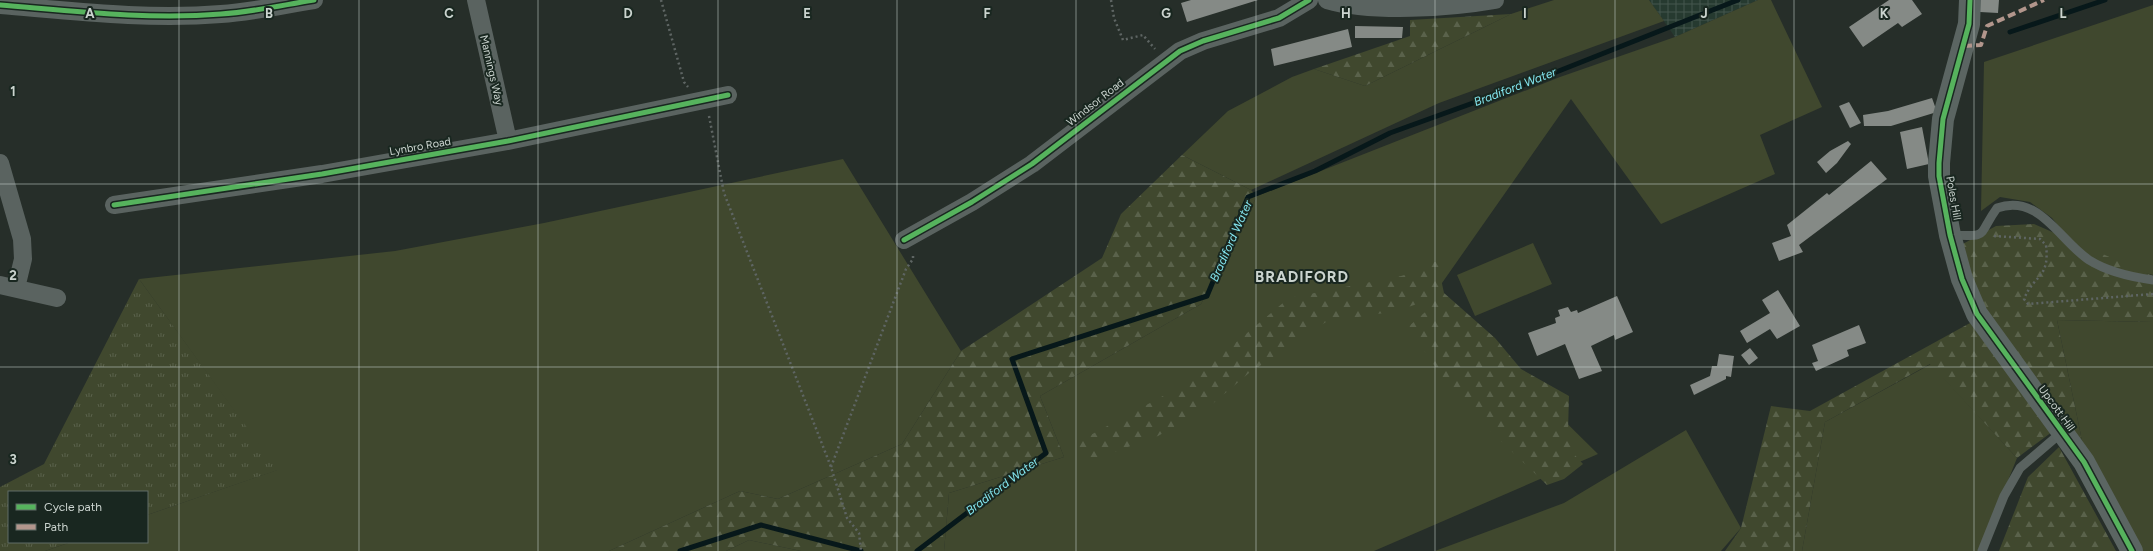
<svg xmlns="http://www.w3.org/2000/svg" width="2153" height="551" font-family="Figtree,sans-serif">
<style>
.industrial{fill:url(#industrial-grid)}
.green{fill:#40482e}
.forest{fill:url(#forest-firs)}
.park{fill:url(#park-tufts)}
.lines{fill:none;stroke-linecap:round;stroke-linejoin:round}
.stream{stroke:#07181a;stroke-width:5}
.building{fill:#858a86}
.path{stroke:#5e6563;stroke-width:2.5;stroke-dasharray:2 3;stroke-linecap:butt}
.lane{stroke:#5a6360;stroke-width:9}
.street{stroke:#5a6360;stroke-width:18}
.secondary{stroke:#5b6562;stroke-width:22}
.quiet{stroke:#b2968c;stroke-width:4;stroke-dasharray:8 4;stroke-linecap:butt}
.cycleway-casing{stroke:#192720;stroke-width:8}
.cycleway{stroke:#56b35d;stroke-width:5}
.grid{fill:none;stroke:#cbd4cf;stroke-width:1;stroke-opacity:0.55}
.labels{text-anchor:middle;stroke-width:4;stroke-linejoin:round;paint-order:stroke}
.street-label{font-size:11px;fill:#cbd4cf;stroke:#192720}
.water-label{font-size:12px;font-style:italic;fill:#83e5ee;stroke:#192720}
.district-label{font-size:15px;font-weight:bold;letter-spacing:1px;fill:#cbd4cf;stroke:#192720}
.grid-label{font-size:13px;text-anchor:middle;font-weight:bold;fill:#cbd4cf;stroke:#192720;stroke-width:4;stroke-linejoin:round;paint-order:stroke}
</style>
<defs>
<pattern id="industrial-grid" width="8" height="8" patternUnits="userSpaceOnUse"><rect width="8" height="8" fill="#263a30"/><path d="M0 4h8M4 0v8" fill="none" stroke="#44564d"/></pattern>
<pattern id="forest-firs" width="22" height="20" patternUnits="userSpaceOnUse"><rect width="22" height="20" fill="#40482e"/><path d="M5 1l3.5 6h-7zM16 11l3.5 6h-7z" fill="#5a624b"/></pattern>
<pattern id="park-tufts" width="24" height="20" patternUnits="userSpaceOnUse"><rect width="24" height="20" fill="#40482e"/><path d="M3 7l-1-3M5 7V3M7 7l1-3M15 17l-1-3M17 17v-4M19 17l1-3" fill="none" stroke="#5a624b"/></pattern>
</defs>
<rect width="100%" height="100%" fill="#262e29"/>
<!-- industrial -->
<path class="industrial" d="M1649,0h109l-83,37z"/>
<!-- green -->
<path class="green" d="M1554,0h95l15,21 -225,82 -188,87 -69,-35 46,-44 64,-34 22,-8 51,17 146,-72z
M1758,0h13l51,107 -62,28 15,39 -114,50 -90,-125 -136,194 163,161 -224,97h-430l5,-58 115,-36 -24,-61 161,-92 56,-108 303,-119 115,-40z
M2153,5v270l-58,-14 -25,-20 -18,-23 -22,-16 -30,-5 -19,14 3,-149z
M843,159l118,192 -59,93 -124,55 -38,-8 -131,60h-564l26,-9h76v-27l130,-45 -138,-191 256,-28 149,-28z
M1533,243l19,41 -77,32 -18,-41z
M2057,320l96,2v229h-11l-57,-96z
M1931,364l86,94 -37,93h-178l23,-129z
M1686,430l55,98 -20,23h-286l129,-48z
M749,540l52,11h-75z"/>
<!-- forest -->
<path class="forest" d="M1511,14l-146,72 -51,-17 96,-33v-16z
M1182,155l69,35 6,6 -56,108 -161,92 24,61 -115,36 -5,58h-143l-52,-11 -23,11h-117l131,-60 38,8 124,-55 59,-93 141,-93 19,-44z
M2034,224l119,52v46l-96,-2 28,135 -97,-141 -29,-68 37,-20z
M1443,261l-2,18 3,14 51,45 26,31 48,27 -1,35 4,21 11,12 -19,15 -17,6 -89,-85 -50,-73 23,-20v-8l-34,12 -71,11 -77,51 -39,33 -52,30 -71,26 -15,-17 91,-49 66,-48 60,-50 112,-22 17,-5 8,-8z
M1970,323l82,109 -35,26 -87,-94 -105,58 -23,129h-77l16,-23 30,-122 39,5z
M2059,447l57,104h-117l29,-74z"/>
<!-- park -->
<path class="park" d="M139,279l139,191 -131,45v-23h-138v50h62l-26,9h-45v-64l44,-23z"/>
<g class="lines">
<!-- stream -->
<path class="stream" d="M2010,32l95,-32
M680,551l81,-26 100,26
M917,551l129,-98 -34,-94 195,-63 41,-99 67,-26 75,-38 141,-51 207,-82"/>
</g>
<!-- building -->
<path class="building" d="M1191,0h67l-71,22 -6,-19z
M1889,0h23l10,14 -20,13 -4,-4 -35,24 -14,-20z
M1980,0h19l-1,13 -18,-1z
M1355,26l48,1 -1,11h-47z
M1348,29l4,18 -78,19 -3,-17z
M1932,98l5,14 -46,14h-27l-1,-11 25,-4z
M1849,102l12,21 -11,5 -11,-22z
M1922,127l7,37 -22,5 -7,-37z
M1848,141l3,3 -14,19 -11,10 -9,-11 13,-11z
M1871,161l16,18 -88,66 4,7 -24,9 -7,-18 19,-7 -4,-11 40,-32 2,2z
M1778,290l22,36 -23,13 -7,-10 -23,14 -7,-12 30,-18 -8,-13z
M1617,296l16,36 -18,8 -1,-5 -23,11 11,25 -23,8 -14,-35 -28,12 -9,-23 28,-10 -1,-5 5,-2 -2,-6 10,-3 3,5 6,-2 1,3z
M1859,325l7,18 -19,7 2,6 -33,15 -4,-8 6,-2 -6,-16z
M1750,348l8,10 -9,7 -8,-10z
M1719,354l15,2 -3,21 -5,-1v3l-32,16 -4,-10 20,-9 2,-10h5z"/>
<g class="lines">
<!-- path -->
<path class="path" d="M661,0l23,82 4,5
M1111,0l3,18 9,22 20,-5 12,14
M709,116l15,77 107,274 16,51 12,15 2,18
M1994,236l46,3 6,6c4,34 -12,29 -22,54l4,5 125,-10
M831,467l75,-198 7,-10v-5"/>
<!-- lane -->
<path class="lane" d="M1951,235c39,2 26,1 46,-27 42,-15 62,32 92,52 19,12 42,17 64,20
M1982,551l22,-55 16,-28 42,-36"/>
<!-- street -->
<path class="street" d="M476,0l32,141
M1327,0c45,13 123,8 168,0
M0,5c73,6 148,15 221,9 31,-2 62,-9 93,-14
M0,163l22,76 1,20 -7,29
M114,205l208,-31 186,-33 220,-46
M904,240l68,-38 60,-38 148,-113 23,-10 76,-23 30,-18
M0,285l57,13"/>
<!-- secondary -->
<path class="secondary" d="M1970,0l-1,24 -26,95 -4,44v13l11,59 12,44 15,35 107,148 48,89"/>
<!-- quiet -->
<path class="quiet" d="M1964,46l17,-1 6,-19 57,-26"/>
<!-- cycleway casing -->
<g class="cycleway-casing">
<path id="cycleway" d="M1970,0l-1,24 -26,95 -4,44v13l11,59 12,44 15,35 107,148 48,89
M0,5c73,6 148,15 221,9 31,-2 62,-9 93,-14
M114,205l208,-31 186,-33 220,-46
M904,240l68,-38 60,-38 148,-113 23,-10 76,-23 30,-18"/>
</g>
<!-- cycleway -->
<use href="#cycleway" class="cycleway"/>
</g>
<!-- grid -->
<path class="grid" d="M179,0v551M359,0v551M538,0v551M718,0v551M897,0v551M1076,0v551M1256,0v551M1435,0v551M1615,0v551M1794,0v551M1974,0v551M0,184h2153M0,367h2153"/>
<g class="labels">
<!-- street labels -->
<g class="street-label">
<text transform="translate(492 70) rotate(77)" y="4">Mannings Way</text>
<text transform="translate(1095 102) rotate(-38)" y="4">Windsor Road</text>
<text transform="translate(420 146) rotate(-10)" y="4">Lynbro Road</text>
<text transform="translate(1954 198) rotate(80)" y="4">Poles Hill</text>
<text transform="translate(2057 408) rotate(54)" y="4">Upcott Hill</text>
</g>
<!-- water labels -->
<g class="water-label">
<text transform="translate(1515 87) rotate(-21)" y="4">Bradiford Water</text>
<text transform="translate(1231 241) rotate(-66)" y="4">Bradiford Water</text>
<text transform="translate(1002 486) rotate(-37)" y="4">Bradiford Water</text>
</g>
<!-- district labels -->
<g class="district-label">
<text x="1302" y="282">BRADIFORD</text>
</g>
</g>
<g class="grid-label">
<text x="90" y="18">A</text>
<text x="269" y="18">B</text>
<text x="449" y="18">C</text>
<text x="628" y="18">D</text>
<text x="807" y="18">E</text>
<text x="987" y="18">F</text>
<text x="1166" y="18">G</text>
<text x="1346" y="18">H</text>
<text x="1525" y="18">I</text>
<text x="1704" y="18">J</text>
<text x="1884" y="18">K</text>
<text x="2063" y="18">L</text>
<text x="13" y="96">1</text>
<text x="13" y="280">2</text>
<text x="13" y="464">3</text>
</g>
<!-- legend -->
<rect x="8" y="491" width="140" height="52" fill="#192720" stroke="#606c66"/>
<rect x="16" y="504" width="20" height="6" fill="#56b35d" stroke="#606c66"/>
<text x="44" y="511" font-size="12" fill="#cbd4cf">Cycle path</text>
<rect x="16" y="524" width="20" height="6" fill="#b2968c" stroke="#606c66"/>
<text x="44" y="531" font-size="12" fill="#cbd4cf">Path</text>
</svg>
